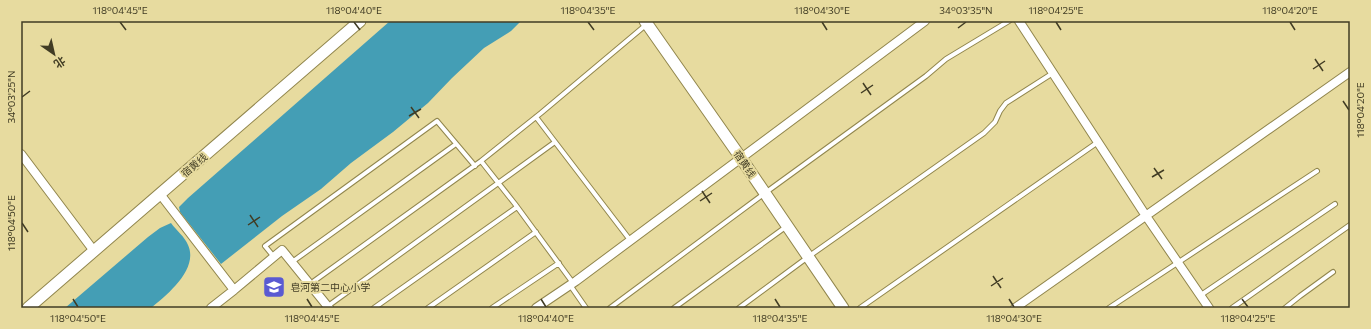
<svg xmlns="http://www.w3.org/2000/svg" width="1371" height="329" font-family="Commissioner,'Noto Sans SC',sans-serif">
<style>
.water{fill:#449eb5}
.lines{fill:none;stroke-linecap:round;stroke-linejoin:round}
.service-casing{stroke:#91864d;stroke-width:6}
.minor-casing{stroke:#91864d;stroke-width:10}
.secondary-casing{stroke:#91864d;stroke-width:13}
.service{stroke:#fff;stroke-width:4}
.minor{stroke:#fff;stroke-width:8}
.secondary{stroke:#fff;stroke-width:11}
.ticks{fill:none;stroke:#413c24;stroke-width:1.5}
.labels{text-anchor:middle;stroke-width:4;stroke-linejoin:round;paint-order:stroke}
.street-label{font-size:10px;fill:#413c24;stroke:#e7db9f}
.poi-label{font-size:10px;fill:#413c24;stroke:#e7db9f;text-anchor:start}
.neatline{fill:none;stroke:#413c24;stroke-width:1.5}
.ticks-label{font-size:10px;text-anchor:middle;fill:#413c24}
</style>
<rect width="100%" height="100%" fill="#e7db9f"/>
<!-- water -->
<path class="water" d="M390,21h131l-10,10 -27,17 -32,30 -24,25 -35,29 -42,31 -30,26 -39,27 -61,48 -41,-52 -1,-5 9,-9z
M171,223c5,7 14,14 17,22 11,24 -21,50 -37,63h-86l83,-71 12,-9z"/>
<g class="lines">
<!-- service casing -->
<g class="service-casing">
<path id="service" d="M536,117l94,123
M481,161l34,43 58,79
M274,257l-9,-11 172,-125 38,45
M292,262l164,-118
M310,284l171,-123 60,-48 106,-89
M570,285l16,23
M1201,295l134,-91
M328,306l227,-164
M374,308l143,-101
M428,308l108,-76
M492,308l67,-45
M610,308l155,-115 161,-117 20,-17 63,-38
M674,308l113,-82
M739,308l69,-51 176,-124 11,-11 5,-11 6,-8 47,-30
M860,308l238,-166
M1109,308l208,-137
M1232,308l118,-83
M1285,308l15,-12 33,-24"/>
</g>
<!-- minor casing -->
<g class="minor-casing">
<path id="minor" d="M1019,21l127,195 63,92
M21,154l73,97
M160,194l74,96 48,-40 47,58
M211,308l23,-18
M536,308l40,-27 349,-260
M1015,308l335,-236"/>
</g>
<!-- secondary casing -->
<g class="secondary-casing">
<path id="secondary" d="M645,21l96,137 102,150
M28,308l332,-287"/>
</g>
<!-- service -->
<use href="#service" class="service"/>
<!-- minor -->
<use href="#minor" class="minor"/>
<!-- secondary -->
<use href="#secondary" class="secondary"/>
</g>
<!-- ticks -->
<path class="ticks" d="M120,22l6,8M354,22l6,8M588,22l6,8M822,22l5,8M1056,22l5,8M1290,22l5,8M958,28l8,-6M1315,59l8,12M1313,69l12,-8M863,83l8,12M861,93l12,-8M22,97l8,-6M1343,101l6,9M411,107l8,11M409,116l12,-7M1154,168l8,11M1152,177l12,-7M702,191l8,12M700,201l12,-8M250,215l8,12M22,223l6,9M248,225l12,-8M993,276l8,12M991,286l12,-8M73,299l5,8M307,299l5,8M541,299l5,8M775,299l5,8M1009,299l5,8M1242,299l6,8"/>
<!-- icons -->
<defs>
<g id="school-square" transform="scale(1.15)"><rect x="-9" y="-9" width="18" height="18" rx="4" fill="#5a5ad2" stroke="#e7db9f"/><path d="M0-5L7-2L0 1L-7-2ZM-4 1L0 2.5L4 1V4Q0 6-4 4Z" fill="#fff"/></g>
</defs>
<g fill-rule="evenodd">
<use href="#school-square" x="274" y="287"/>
</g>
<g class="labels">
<!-- street labels -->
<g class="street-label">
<text transform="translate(745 164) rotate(56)" y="4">宿黄线</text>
<text transform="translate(194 165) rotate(-41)" y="4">宿黄线</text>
</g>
<!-- poi labels -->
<g class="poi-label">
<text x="290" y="291">皂河第二中心小学</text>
</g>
</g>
<!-- border -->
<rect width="1371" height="329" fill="none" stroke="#e7db9f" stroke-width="44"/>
<!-- north arrow -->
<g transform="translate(54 54) rotate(146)" stroke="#e7db9f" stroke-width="3" paint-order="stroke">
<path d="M0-3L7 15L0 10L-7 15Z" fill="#413c24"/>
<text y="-6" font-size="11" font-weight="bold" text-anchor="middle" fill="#413c24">北</text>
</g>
<rect x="22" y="22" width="1327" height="285" class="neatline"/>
<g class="ticks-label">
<text x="120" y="14">118°04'45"E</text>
<text x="354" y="14">118°04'40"E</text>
<text x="588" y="14">118°04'35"E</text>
<text x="822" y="14">118°04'30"E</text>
<text x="966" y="14">34°03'35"N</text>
<text x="1056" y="14">118°04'25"E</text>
<text x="1290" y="14">118°04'20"E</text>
<text transform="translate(11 97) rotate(-90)" y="4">34°03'25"N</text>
<text transform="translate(1360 110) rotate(-90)" y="4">118°04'20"E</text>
<text transform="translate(11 223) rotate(-90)" y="4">118°04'50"E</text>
<text x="78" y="322">118°04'50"E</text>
<text x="312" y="322">118°04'45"E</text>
<text x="546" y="322">118°04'40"E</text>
<text x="780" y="322">118°04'35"E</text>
<text x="1014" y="322">118°04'30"E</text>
<text x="1248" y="322">118°04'25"E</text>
</g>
</svg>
